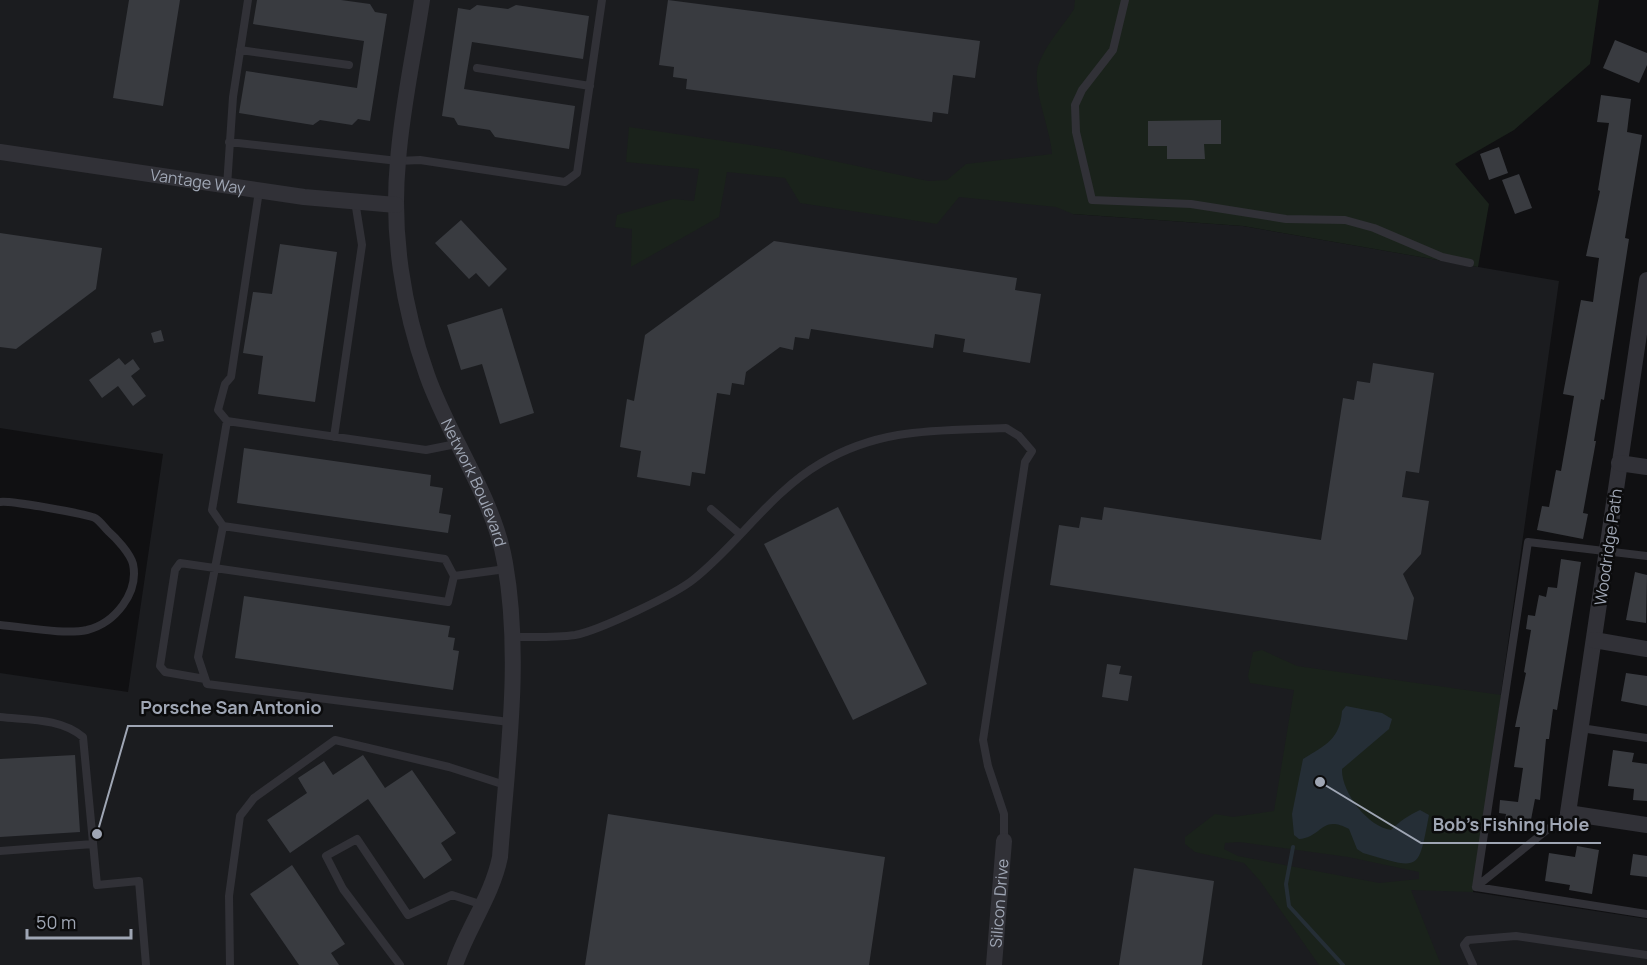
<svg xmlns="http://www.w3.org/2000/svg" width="1647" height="965" font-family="Manrope,sans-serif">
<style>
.built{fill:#1b1c1f}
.green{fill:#1a221b;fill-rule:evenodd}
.water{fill:#252e36}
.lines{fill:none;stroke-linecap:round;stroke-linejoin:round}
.stream{stroke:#252e36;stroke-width:4}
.building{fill:#393b40}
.service{stroke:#313137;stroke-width:8}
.minor{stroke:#313137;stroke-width:16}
.labels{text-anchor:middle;stroke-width:5;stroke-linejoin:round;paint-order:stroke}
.street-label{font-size:16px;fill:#9fa6b4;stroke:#0b0b0c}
.leader{fill:none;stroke:#9fa6b4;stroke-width:2}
.callout-dot{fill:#9fa6b4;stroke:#0b0b0c;stroke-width:2}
.callout-label{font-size:18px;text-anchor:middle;font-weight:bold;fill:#9fa6b4;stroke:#0b0b0c;stroke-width:5;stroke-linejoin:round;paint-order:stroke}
</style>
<rect width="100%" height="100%" fill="#101012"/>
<!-- built -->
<path class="built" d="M0,0h1098l-25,214 170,12 316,55 -86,611 174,27v46h-1647v-292l128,19 35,-238 -163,-26z"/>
<!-- green -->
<path class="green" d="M1075,0h524l-9,64 -76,66 -59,34 34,40 -11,63 -235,-41 -170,-12 -17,-7 -97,-10 -22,27 -137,-21 -15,-25 -58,-6 -8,45 -88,50 1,-38 -17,-2 2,-12 56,-16 21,2 5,-32 -73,-7 3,-35 148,22 151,32 19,-1 19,-16 86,-10c-1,-25 -22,-69 -13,-91 7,-19 24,-37 35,-54z
M1262,650l35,16 204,29 -28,197 -62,-2 30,75h-122l-59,-84 -16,-18 -49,-11 -10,-8v-7l30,-23 18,3 41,-6 20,-121 -44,-7 -2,-7 5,-24zM1240,842l108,15 71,15v7l-40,4 -141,-27 -14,-7 1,-6z"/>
<!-- water -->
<path class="water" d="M1346,706l36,7 10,6 -3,10 -47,40c-1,23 26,58 49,61 9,-9 18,-15 29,-20l9,5c-11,57 -8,55 -66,38l-6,-4 -8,-20c-28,-15 -27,9 -50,10l-5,-4 -2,-21 11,-55c23,-14 37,-20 39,-48z"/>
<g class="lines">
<!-- stream -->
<path class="stream" d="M1293,847l-7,37 3,22 54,59"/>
</g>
<!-- building -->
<path class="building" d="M129,0h51l-17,106 -50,-8z
M257,0h84l29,4 5,8 12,2 -17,107 -12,-2 -6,6 -32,-5 -7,5 -74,-12 7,-42 111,17 7,-47 -111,-17z
M668,0l312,41 -5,37 -22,-3 -5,39 -15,-2 -1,10 -246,-33 1,-10 -14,-2 1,-10 -15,-2z
M477,5l31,4 8,-4 73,11 -6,43 -111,-17 -8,47 111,17 -6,43 -74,-12 -5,-7 -32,-5 -4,-7 -12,-2 16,-108 12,2z
M1615,40l32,13v12l-8,18 -36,-15z
M1601,95l30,4 -4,33 15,3 -17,103 4,1 -25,161 -3,-1 -7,42h2l-13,72 5,1 -5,25 -46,-9 5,-24 7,1 7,-37 5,1 6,-34 7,-41 -11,-2 18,-94 12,2 6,-44 -13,-2 14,-65 -2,-1 11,-67 -12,-1z
M1221,120v24h-17l1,15h-38v-13h-19v-25z
M1499,147l9,26 -19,7 -9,-26z
M1519,174l13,34 -17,6 -13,-34z
M461,220l46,49 -18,18 -13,-14 -7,6 -34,-36z
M0,233l102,15 -6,41 -80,60 -16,-2z
M774,241l243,37 -2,12 26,4 -11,69 -67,-11 2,-13 -30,-5 -2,14 -122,-19 -2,10 -14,-2 -2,13 -13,-3 -34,25 -2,13 -12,-2 -2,12 -13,-2 -12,81 -13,-2 -2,14 -53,-9 4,-26 -21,-4 7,-48 7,2 11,-66z
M280,244l57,8 -22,150 -57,-8 5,-38 -20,-3 10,-61 19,2z
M502,308l32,105 -34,11 -18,-60 -21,6 -14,-45z
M161,330l3,11 -10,2 -3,-10z
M119,358l6,7 8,-6 7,10 -9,7 15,20 -13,10 -15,-20 -16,12 -13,-18z
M1373,363l61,10 -15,100 -13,-2 -4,26 27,4 -8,53 -18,20 11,24 -7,42 -357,-55 9,-60 20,3 2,-11 21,3 2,-13 217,33 22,-142 11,2 3,-19 13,2z
M244,448l187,27 -1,11 13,2 -4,25 12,2 -3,18 -211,-30z
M838,507l89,177 -74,36 -89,-176z
M1561,559l20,3 -24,148 -4,-1 -4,30h-3l-6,61 -5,-1 -6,31 -25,-3 2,-13 -7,-1 1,-13 18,2 5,-34 -9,-1 6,-40h-5l11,-54 -2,-1 7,-42 -5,-1 2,-14 7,1 4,-21 7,2 2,-10 9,1z
M1635,572l12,3 -1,48 -20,-3z
M244,596l206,30 -2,11 7,1 -2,12 6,1 -6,39 -218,-32z
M1107,664l14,2 -2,8 13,2 -4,25 -26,-4z
M1626,673l21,3v30l-26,-5z
M1613,750l21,3 -2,9 15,2v37l-14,-1 1,-11 -26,-3z
M75,755l5,77 -80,5v-78z
M363,755l22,33 27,-18 44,63 -15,10 11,17 -28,19 -56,-80 -78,54 -23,-33 40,-27 -9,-15 26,-17 9,14z
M608,814l277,43 -16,108h-284z
M1577,846l22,4 -7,44 -23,-4 1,-5 -25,-4 4,-28 26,4z
M1633,854l14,2v21l-17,-2z
M292,865l53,79 -14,9 8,12h-40l-49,-71z
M1134,868l80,13 -12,84h-83z"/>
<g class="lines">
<!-- service -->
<path class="service" d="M1125,0l-12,50 -31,40 -7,15 1,27 16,68 99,4 95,15 59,1 29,8 68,29 28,6
M240,50l109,15
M477,68l113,18
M229,142l169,19 22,-1 145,22 12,-9 25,-173
M227,186l6,-89 15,-97
M259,191l-28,186 -6,7 -7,26 9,11 -15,89 11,16 -25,131 9,27 302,38
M227,421l199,29 30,-6
M334,437l28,-192 -7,-44
M0,502c8,-2 87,12 95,16 5,3 9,9 13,13 8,7 22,22 25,33 6,29 -18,59 -46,66 -23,5 -62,-3 -87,-5
M711,509l29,25
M223,526l222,33 9,17
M512,637c22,0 42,1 63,-2 23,-4 101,-41 119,-56 45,-36 77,-87 127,-116 61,-36 117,-32 185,-35l13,8 13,15 -7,11 -42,278 5,26 16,48v27
M205,679l-40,-7 -5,-6 15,-96 5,-7 268,39 6,-26 52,-7
M0,717c28,3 61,1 83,20l14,148 42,-4 7,84
M1581,728l66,10
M0,851l93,-7
M1476,887l52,-345 119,14
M1476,887l171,27
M1476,887l92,-74
M230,965l-1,-69 11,-80 14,-18 81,-58 114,27 56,18
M400,965l-57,-76 -17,-33 31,-17 51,76 44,-20 31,10
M1473,965l-9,-20 4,-5 48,-4 131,19"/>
<!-- minor -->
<g class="minor">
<path id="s1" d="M422,0c-8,54 -20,107 -24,161 -7,72 5,147 29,214 22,63 67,123 78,188 17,96 2,197 -5,294 -8,39 -32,70 -45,108"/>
<path id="s2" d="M0,152l304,45 92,8"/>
<path d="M1647,280l-79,533 79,12"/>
<path d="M1619,463l28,4"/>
<path d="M1594,640l53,9"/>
<path id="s3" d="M994,965l10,-124"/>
</g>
</g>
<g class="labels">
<!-- street labels -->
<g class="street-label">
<text dy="6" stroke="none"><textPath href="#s2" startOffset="200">Vantage Way</textPath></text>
<text dy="6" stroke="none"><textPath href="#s1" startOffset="498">Network Boulevard</textPath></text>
<text transform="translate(1608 547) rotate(-82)" y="6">Woodridge Path</text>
<text dy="6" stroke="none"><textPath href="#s3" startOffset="62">Silicon Drive</textPath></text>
</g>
</g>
<!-- callouts -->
<path class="leader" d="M97 834L128 726H333M1320 782L1421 843H1601"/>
<g class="callout-dot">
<circle cx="97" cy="834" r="6"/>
<circle cx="1320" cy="782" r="6"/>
</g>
<g class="callout-label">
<text x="231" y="714">Porsche San Antonio</text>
<text x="1511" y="831">Bob's Fishing Hole</text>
</g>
<!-- scale -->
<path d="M27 929v9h104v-9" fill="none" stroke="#9fa6b4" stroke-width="3"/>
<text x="36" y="929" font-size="18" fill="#9fa6b4" stroke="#0b0b0c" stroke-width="4.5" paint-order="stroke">50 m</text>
</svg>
